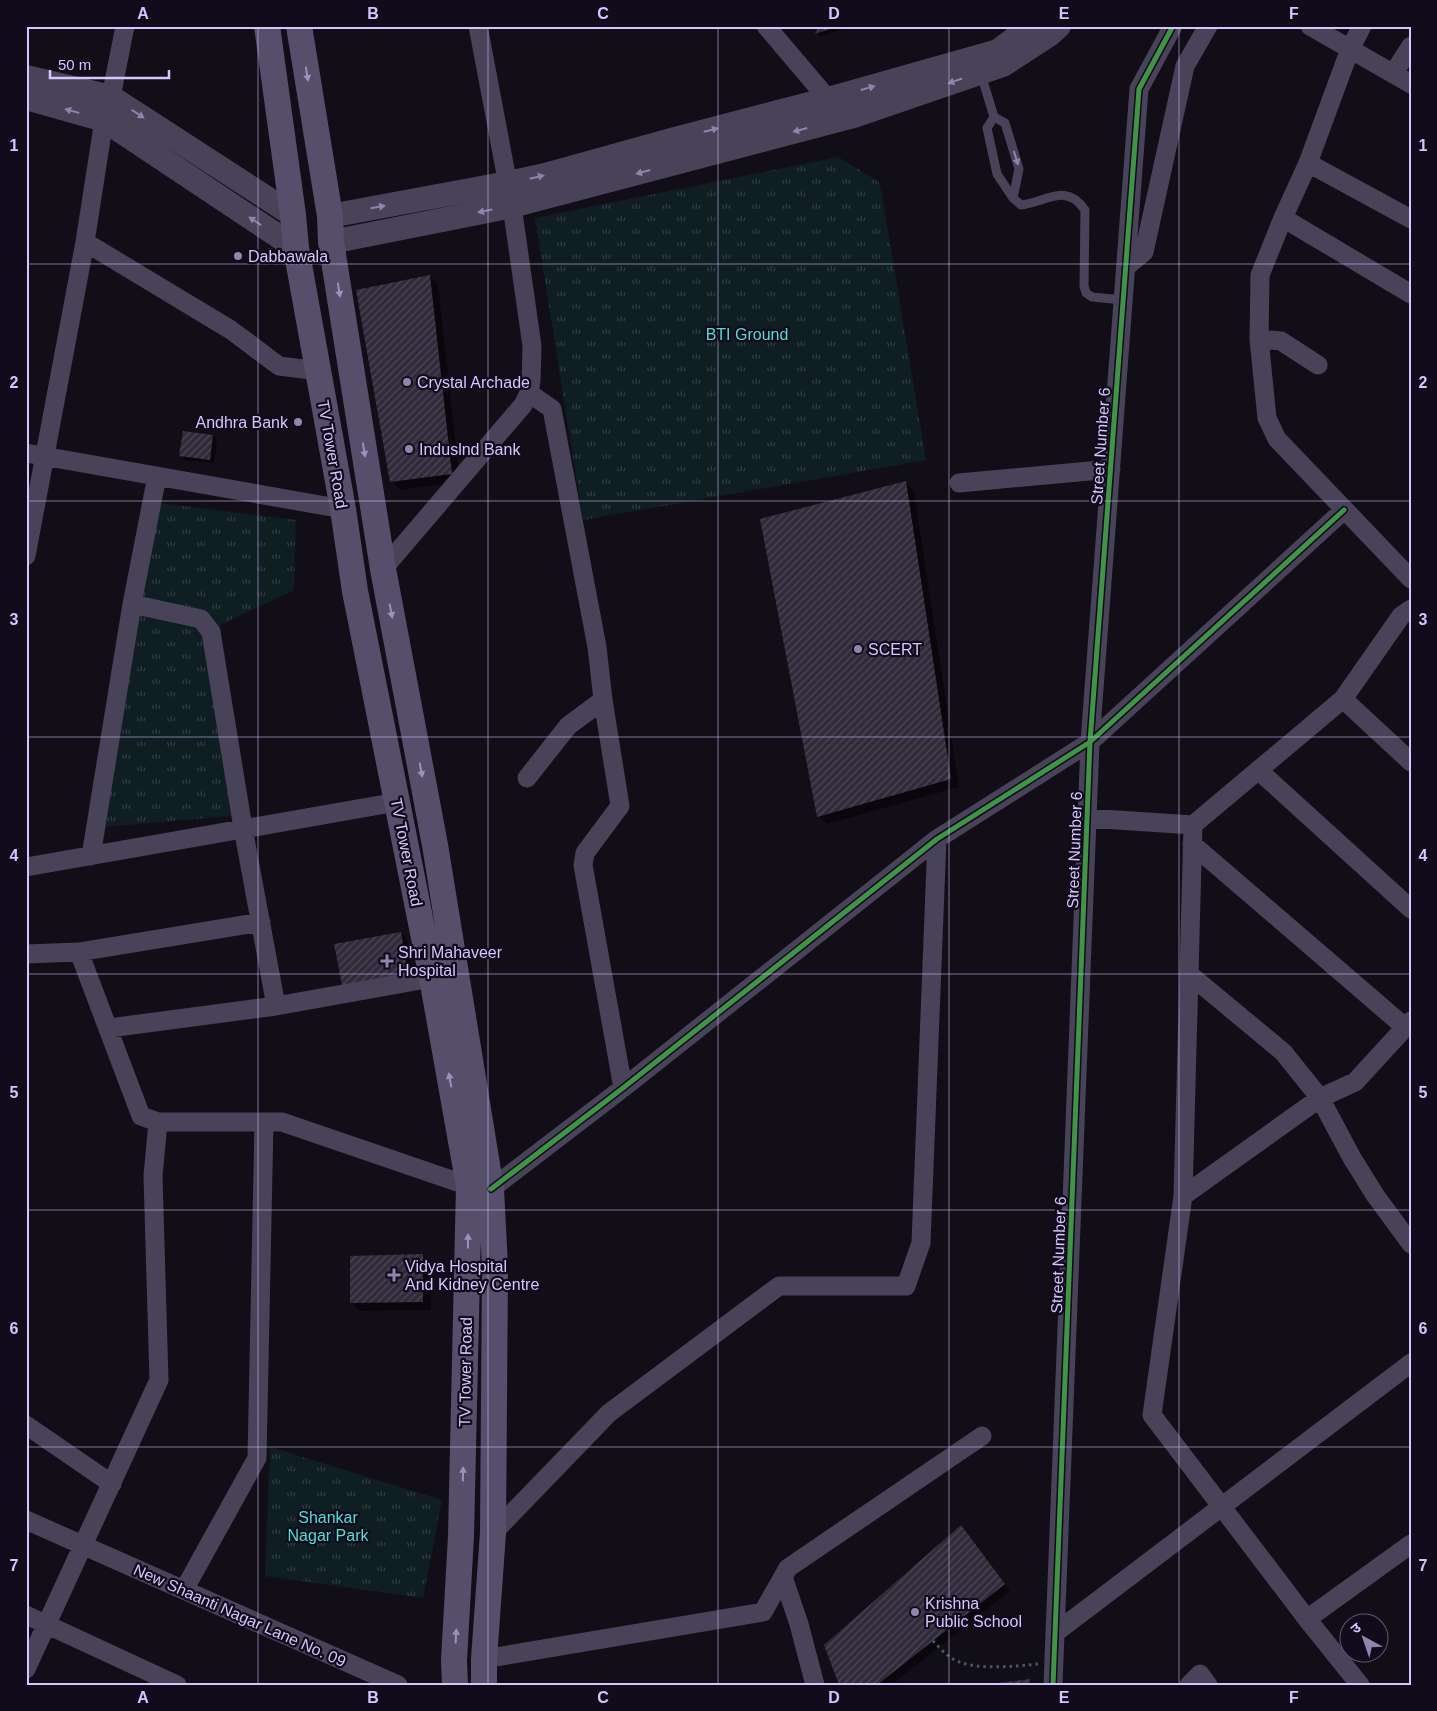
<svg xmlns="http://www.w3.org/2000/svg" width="1437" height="1711" font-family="Arial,'Noto Sans Devanagari',sans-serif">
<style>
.park{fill:url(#park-tufts)}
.shadow{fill:#0007}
.building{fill:url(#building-hatch)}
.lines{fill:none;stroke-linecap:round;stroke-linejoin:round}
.path{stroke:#4c5666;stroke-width:3;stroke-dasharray:2.5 4;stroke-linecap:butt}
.service{stroke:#484359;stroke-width:9}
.minor{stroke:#484359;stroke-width:19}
.tertiary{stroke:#484359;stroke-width:24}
.secondary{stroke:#564f6c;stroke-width:26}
.cycleway-casing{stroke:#110b1b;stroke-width:8}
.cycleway{stroke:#419447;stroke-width:5}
.oneway{fill:#9c90bd}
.oneway2{fill:#8f84ac}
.grid{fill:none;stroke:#d6c5ff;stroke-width:1;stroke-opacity:0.55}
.poi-dot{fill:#9185ae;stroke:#110b1b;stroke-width:2}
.labels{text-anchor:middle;stroke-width:4.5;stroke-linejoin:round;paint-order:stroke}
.poi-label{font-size:16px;fill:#d6c5ff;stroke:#110b1b;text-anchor:start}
.park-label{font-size:16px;fill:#52ded5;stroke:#110b1b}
.street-label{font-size:16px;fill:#d6c5ff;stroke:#110b1b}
.neatline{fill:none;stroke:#d6c5ff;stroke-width:2}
.grid-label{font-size:16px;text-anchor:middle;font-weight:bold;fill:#d6c5ff}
</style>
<defs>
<pattern id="park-tufts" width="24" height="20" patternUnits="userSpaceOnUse" patternTransform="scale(1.25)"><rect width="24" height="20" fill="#0f1e23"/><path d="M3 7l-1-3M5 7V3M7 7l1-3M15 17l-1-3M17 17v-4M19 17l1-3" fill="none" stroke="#313d44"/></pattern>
<pattern id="building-hatch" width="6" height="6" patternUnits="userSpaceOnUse" patternTransform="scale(1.25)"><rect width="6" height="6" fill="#302b3b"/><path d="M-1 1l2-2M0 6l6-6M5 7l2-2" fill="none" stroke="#4d4858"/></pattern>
</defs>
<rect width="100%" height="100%" fill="#120e18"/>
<!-- park -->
<path class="park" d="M838,157l41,25 3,13 44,265 -343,60 -48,-302z
M159,503l137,17 -2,70 -74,35 21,190 -137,12 28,-208z
M270,1447l172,53 -19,98 -158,-22z"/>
<!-- shadow -->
<path class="shadow" d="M820,26h32l-32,11 -3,-4z
M430,276l8,8 22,198 -60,8 -8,-9z
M184,433l29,3 4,4 -3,23 -29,-3 -4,-4z
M906,483l8,8 45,296 -132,37 -8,-8z
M401,933l6,6 7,40 -78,-34z
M422,1256l9,8v46l-71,1 -8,-8z
M961,1526l49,65 -119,94h-51z"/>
<!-- building -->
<path class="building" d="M819,26h17v1l-21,7z
M430,275l22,199 -62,8 -34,-192z
M183,431l30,4 -3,25 -31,-4z
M906,481l45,298 -134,38 -57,-298z
M401,932l7,42 -66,11 -8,-41z
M423,1254v48l-73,1v-47z
M961,1525l44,59 -128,101h-38l-15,-40z
M1030,1679v6h-40v-1z"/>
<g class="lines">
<!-- path -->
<path class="path" d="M933,1641c5,5 11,12 17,16 20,15 65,9 89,7"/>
<!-- service -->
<path class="service" d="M981,74l13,43 -7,11 10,46 16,24 6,-29 -14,-46 -11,-6
M1013,198l8,7c26,-3 45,-23 64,5l-1,76 2,7 6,4 31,3"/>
<!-- minor -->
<path class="minor" d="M766,26l62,73
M1310,26l101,58
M1362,26l-12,23 -42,114 -25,55 -23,57 -1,64 8,79 10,21 134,140
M1393,74l18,-28
M1308,163l103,56
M1283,218l128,76
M85,242l146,88 48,36 40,5
M1126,267l18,-15 41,-186 23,-40
M1259,339l22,2 37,24
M529,393l23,16 45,238 6,53 17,106 -35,47 -2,12 40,223
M26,453l317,56
M959,483l152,-14
M26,556l59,-314 19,-122 7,-23 14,-71
M383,569l140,-164 6,-12 2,-12 1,-35 -20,-140 -34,-180
M132,604l69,15 10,13 32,196 33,178 156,-28
M1343,699l68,63
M1258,770l153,139
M527,778l41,-52 35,-26
M1087,818l106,7 -10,371 -31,219 155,204 53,66
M1193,825l150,-126 58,-83 10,-7
M1192,844l214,184
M91,856l41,-252 25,-128
M26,867l371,-65
M79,952l62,164 17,6
M26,954l53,-2 182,-30
M1189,974l94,78 37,46 32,60 23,37 36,49
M109,1028l167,-22
M491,1189l132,-101 314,-249 153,-97 254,-232
M1183,1196l137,-98 35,-16 56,-61
M26,1425l86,59
M26,1520l372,165
M493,1533l116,-120 170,-127h127l15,-43 16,-404
M783,1577l16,47 16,61
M184,1590l73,-132 7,-336
M26,1615l151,70
M1307,1619l104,-75
M1055,1633l356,-270
M484,1659l279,-47 25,-44 194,-132
M26,1669l133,-289 -6,-204 5,-54h124l187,64
M1053,1685l37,-943 49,-653 34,-63
M1189,1685l11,-11 8,11"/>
<!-- tertiary -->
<path class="tertiary" d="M26,77l85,20 182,118
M26,98l78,22 192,128
M330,216l178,-33 37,-8 126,-35 157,-41 170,-48 33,-25
M331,242l181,-36 342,-90 149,-51 46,-30 10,-9"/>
<!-- secondary -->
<path class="secondary" d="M267,26l26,189 3,33 47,261 12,82 77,387 37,208 -8,350 -7,124 1,25
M299,26l31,190 1,26 52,327 52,276 56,344 4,78 -2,266 -9,126v26"/>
<!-- cycleway casing -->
<g class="cycleway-casing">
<path id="cycleway" d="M491,1189l132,-101 314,-249 153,-97 254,-232
M1053,1685l37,-943 49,-653 34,-63"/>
</g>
<!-- cycleway -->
<use href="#cycleway" class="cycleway"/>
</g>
<!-- one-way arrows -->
<defs><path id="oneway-solid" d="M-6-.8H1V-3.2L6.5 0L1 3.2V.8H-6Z" transform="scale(1.25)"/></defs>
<g class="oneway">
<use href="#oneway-solid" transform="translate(307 74) rotate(81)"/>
<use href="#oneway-solid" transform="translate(339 290) rotate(81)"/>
<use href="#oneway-solid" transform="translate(364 450) rotate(81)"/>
<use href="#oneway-solid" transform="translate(391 611) rotate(79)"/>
<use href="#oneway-solid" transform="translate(421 770) rotate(79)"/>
<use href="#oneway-solid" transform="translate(450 1080) rotate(-100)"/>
<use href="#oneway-solid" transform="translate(468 1241) rotate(-89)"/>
<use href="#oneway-solid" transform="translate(463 1474) rotate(-89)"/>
<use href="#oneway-solid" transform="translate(456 1636) rotate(-87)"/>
</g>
<g class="oneway2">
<use href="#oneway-solid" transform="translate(955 81) rotate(161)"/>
<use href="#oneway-solid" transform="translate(868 88) rotate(-16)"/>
<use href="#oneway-solid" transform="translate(72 111) rotate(-164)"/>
<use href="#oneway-solid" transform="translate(138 114) rotate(33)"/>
<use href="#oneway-solid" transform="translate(711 130) rotate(-14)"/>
<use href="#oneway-solid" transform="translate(800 130) rotate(165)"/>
<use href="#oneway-solid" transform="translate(1016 158) rotate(73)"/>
<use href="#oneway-solid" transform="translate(643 172) rotate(165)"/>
<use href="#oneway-solid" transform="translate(537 177) rotate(-13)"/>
<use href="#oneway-solid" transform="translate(378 207) rotate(-10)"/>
<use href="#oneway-solid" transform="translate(485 211) rotate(169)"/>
<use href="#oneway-solid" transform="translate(255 221) rotate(-146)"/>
</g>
<!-- grid -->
<path class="grid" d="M258,26v1659M488,26v1659M718,26v1659M949,26v1659M1179,26v1659M26,264h1385M26,501h1385M26,737h1385M26,974h1385M26,1210h1385M26,1447h1385"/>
<!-- markers -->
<g class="poi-dot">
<circle cx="238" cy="256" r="5"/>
<circle cx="407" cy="382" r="5"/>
<circle cx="298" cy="422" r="5"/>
<circle cx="409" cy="449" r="5"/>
<circle cx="858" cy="649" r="5"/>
<path d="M384.5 953.5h5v5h5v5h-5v5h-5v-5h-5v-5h5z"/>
<path d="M391.5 1267.5h5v5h5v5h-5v5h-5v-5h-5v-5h5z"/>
<circle cx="915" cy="1612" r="5"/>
</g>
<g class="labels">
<!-- poi labels -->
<g class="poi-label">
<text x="248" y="262">Dabbawala</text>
<text x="417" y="388">Crystal Archade</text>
<text x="288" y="428" text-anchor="end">Andhra Bank</text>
<text x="419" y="455">Induslnd Bank</text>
<text x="868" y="655">SCERT</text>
<text x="398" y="958">Shri Mahaveer<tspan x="398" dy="18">Hospital</tspan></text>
<text x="405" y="1272">Vidya Hospital<tspan x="405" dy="18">And Kidney Centre</tspan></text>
<text x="925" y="1609">Krishna<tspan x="925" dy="18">Public School</tspan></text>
</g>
<!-- park labels -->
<g class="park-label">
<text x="747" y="340">BTI Ground</text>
<text x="328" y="1523">Shankar<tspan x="328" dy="18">Nagar Park</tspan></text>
</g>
<!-- street labels -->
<g class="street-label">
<text transform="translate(1100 446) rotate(-86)" y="6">Street Number 6</text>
<text transform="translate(333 454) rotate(80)" y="6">TV Tower Road</text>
<text transform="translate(1074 850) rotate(-88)" y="6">Street Number 6</text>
<text transform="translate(407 852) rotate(79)" y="6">TV Tower Road</text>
<text transform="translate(1058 1255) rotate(-88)" y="6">Street Number 6</text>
<text transform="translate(465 1372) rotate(-89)" y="6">TV Tower Road</text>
<text transform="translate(240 1615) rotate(24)" y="6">New Shaanti Nagar Lane No. 09</text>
</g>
</g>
<!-- border -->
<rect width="1437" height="1711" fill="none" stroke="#110b1b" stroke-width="55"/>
<!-- north arrow -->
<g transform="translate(1364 1638) rotate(320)"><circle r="24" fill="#110b1b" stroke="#605576"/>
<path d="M0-4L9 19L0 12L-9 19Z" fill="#9185ae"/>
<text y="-8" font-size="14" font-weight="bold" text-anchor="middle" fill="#d6c5ff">उ</text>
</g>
<!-- scale -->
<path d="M50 70v8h119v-8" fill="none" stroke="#d6c5ff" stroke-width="2.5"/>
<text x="58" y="70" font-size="15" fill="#d6c5ff" stroke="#110b1b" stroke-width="4" paint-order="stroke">50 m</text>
<rect x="28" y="28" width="1382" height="1656" class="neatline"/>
<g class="grid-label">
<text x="143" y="19">A</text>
<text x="373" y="19">B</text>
<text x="603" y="19">C</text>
<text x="834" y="19">D</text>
<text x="1064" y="19">E</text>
<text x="1294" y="19">F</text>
<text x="14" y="151">1</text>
<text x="1423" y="151">1</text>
<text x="14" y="388">2</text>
<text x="1423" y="388">2</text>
<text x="14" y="625">3</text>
<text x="1423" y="625">3</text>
<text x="14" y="861">4</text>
<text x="1423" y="861">4</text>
<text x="14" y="1098">5</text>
<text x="1423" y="1098">5</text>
<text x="14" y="1334">6</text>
<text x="1423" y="1334">6</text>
<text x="14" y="1571">7</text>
<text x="1423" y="1571">7</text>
<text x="143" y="1703">A</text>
<text x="373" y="1703">B</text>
<text x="603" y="1703">C</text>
<text x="834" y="1703">D</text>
<text x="1064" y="1703">E</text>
<text x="1294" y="1703">F</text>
</g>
</svg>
